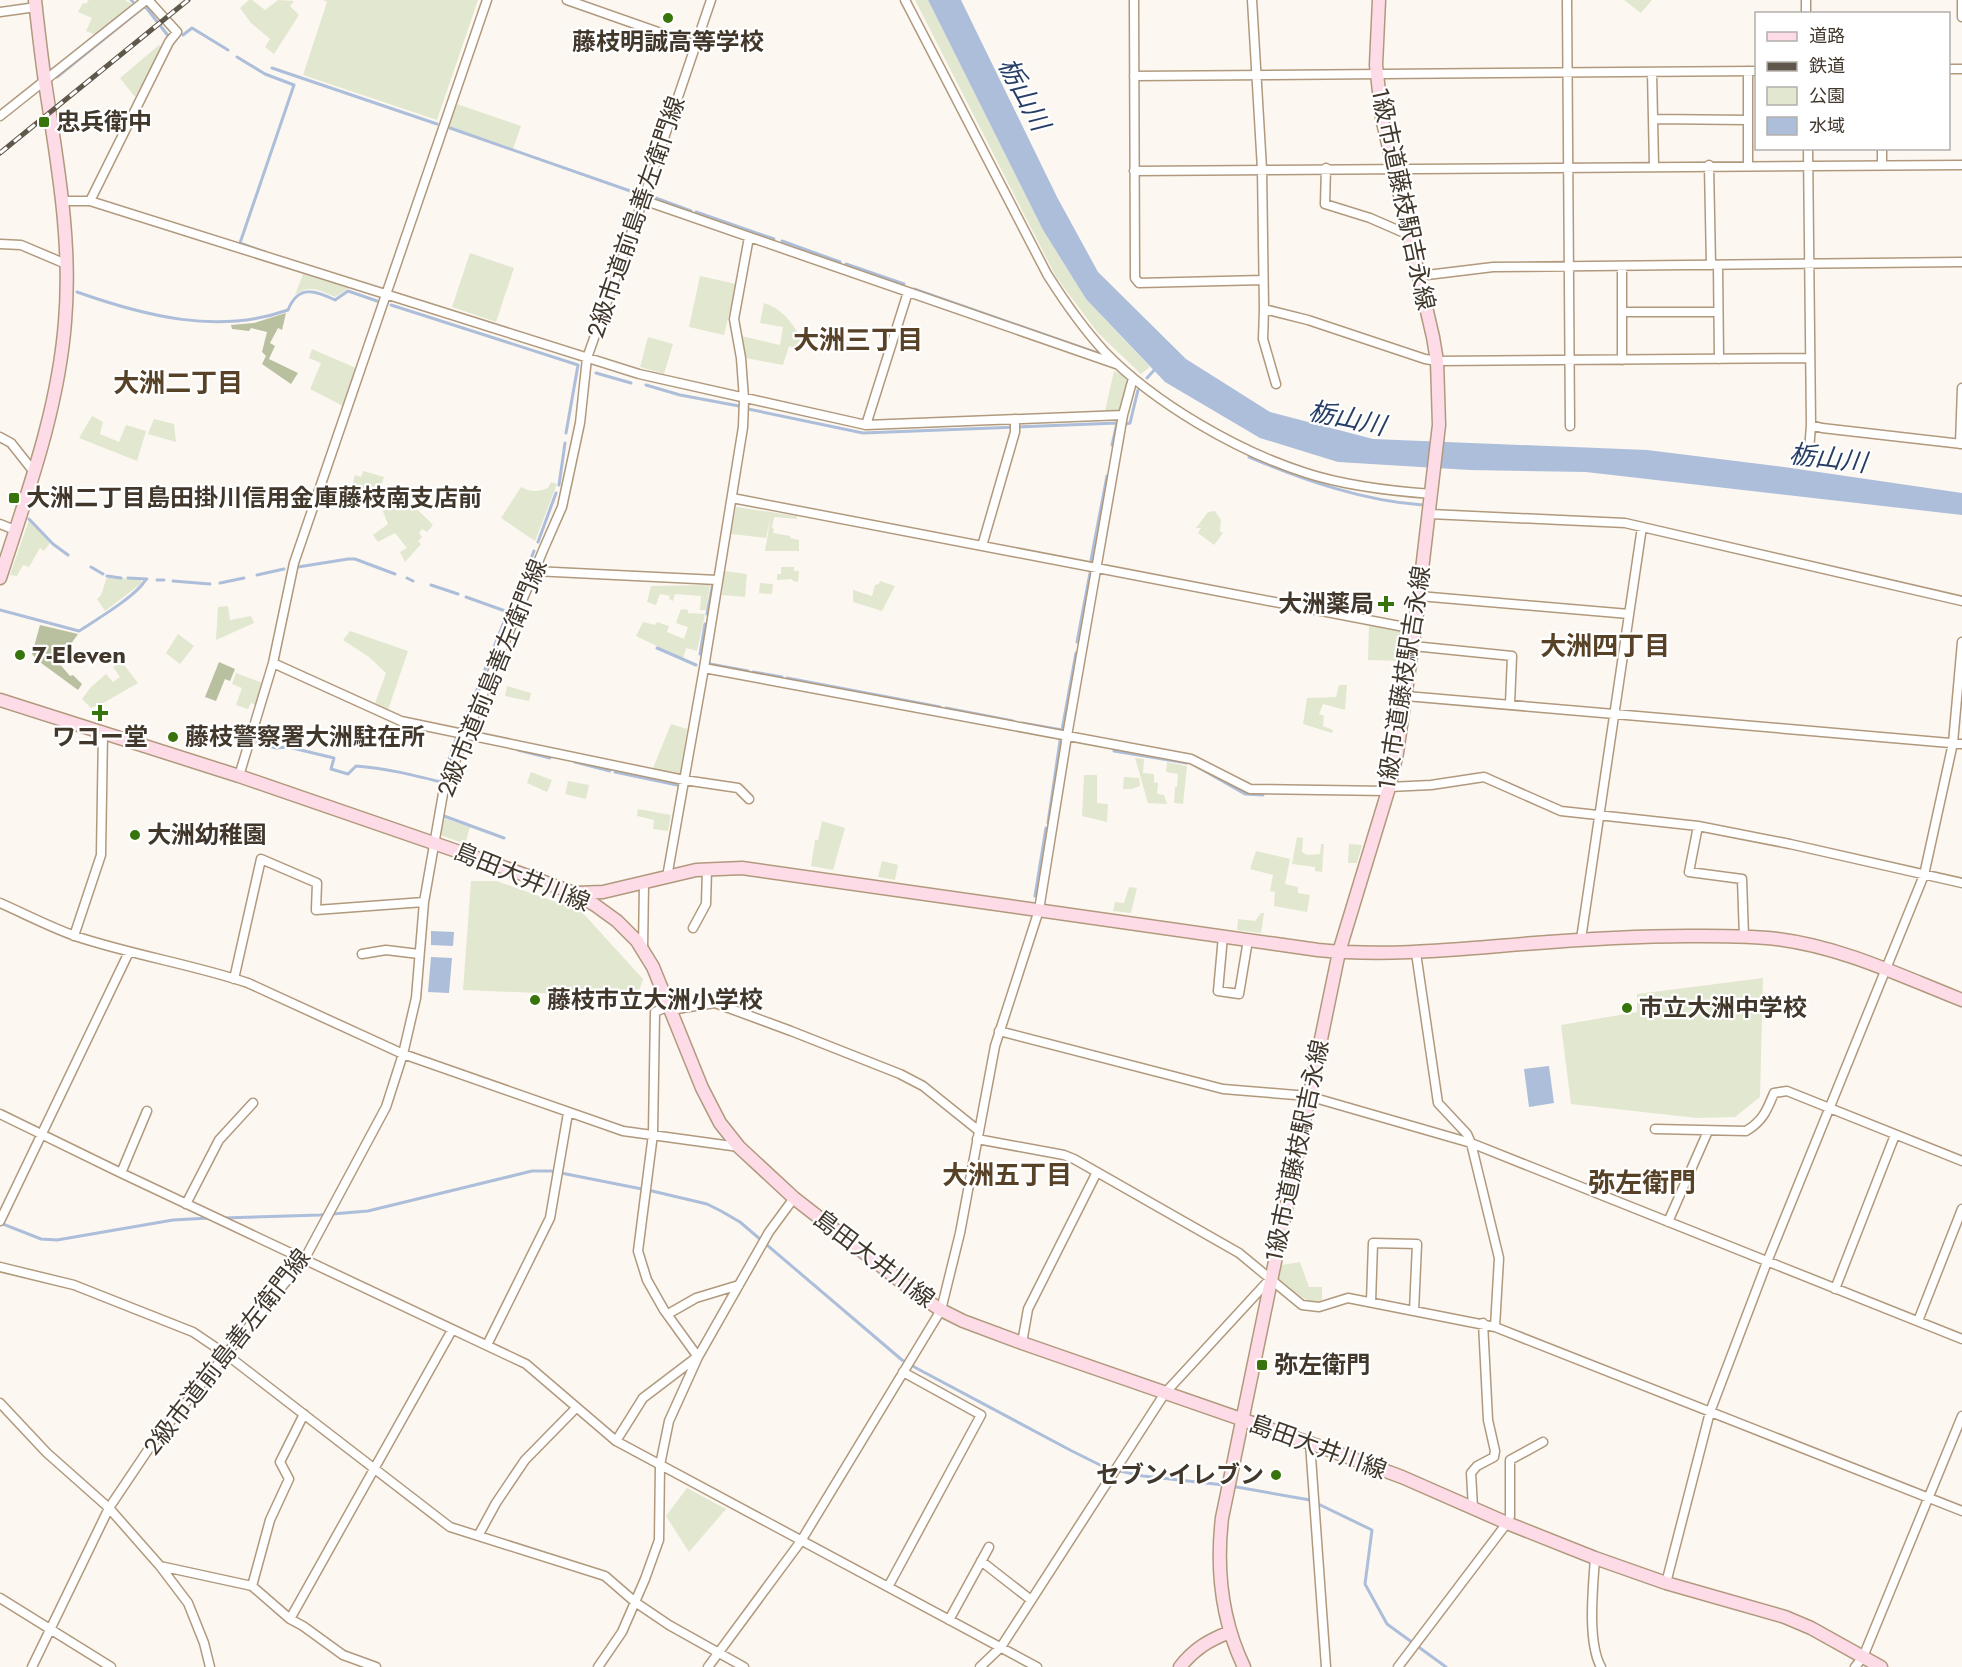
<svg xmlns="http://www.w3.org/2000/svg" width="1962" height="1667" font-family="Jost,'Noto Sans JP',sans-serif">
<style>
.green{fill:#e2e8d0}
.forest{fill:#b8c09f}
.water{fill:#adbeda}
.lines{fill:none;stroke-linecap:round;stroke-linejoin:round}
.stream{stroke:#adbeda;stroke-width:3}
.street-casing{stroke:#b1997d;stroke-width:11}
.secondary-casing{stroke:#b1997d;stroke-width:15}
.street{stroke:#fff;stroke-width:8}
.secondary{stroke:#fedce7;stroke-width:12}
.rail-casing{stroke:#60574b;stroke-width:5}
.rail{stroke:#fff;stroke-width:3;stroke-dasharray:9;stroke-linecap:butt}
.poi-dot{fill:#37750c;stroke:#fff;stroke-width:2}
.labels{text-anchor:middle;stroke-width:4.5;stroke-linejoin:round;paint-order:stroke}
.poi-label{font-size:24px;font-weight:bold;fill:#41372b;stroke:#fff;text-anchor:start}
.street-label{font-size:24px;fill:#41372b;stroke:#fff}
.water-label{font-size:26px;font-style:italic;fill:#273e66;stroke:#fff}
.neighbourhood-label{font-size:26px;font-weight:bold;fill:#574228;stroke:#fff}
.quarter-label{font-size:27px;font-weight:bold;fill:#574228;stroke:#fff}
</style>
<rect width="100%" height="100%" fill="#fcf7f0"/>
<!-- green -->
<path class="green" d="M89,0h36l7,4 -36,31 -10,-4 6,-13 -14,-6 5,-9 3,1z
M249,0h3l13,10 13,-10 16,1 -4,5 9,9 -25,39 -9,-7 5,-8 -19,-16 -11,-15z
M323,0h155l-41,120 -134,-45 24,-73z
M915,0h13l115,230 43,69 64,68 -9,7 -43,-41 -42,-56z
M1624,0h28l-11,13z
M159,45l4,3 -28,49 -15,-19z
M457,104l64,22 -8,23 -64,-22z
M470,253l44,15 -18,54 -44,-15z
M303,274l46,14 -14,9c-15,-7 -25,-13 -40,-2z
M700,276l36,8 -12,51 -35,-8z
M764,303c21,7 30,23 41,41l-2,6 -14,-4 -6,19 -37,-7 -5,-22 39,9 3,-18 -23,-4z
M648,337l25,7 -9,30 -24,-7z
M312,349l44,19 -13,38 -33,-17 11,-26 -12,-5z
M1114,371l10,5 3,6 -6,26 -2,3h-14z
M92,416l11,6 -3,12 19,8 7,-17 20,6 -9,30 -58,-23z
M154,419l20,5 2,18 -28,-8z
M363,471l21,6 -6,18 -26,-8 3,-12 6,2z
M551,482l6,2 -22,57 -34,-23 20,-31c10,5 16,5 27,1z
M402,487l10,5 -3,9 24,24 -6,7 -5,-3 -3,4 3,4 -4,4 3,3 -16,18 -5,-10 7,-4 -12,-15 -17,9 -5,-7 15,-11 -6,-15 -3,-1 3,-14 13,5z
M736,507l61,9v3l-23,-2 -2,11 2,1 -1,4 17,3v2l9,2v11h-34l6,-36 -5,23 -35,-4z
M1215,511l6,9 -1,11 3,2 -9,12 -16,-12 3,-5h-5l12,-16z
M29,520l21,23 -6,8 -4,-3 -11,19 -6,-2 -6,11 -7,-1z
M781,567h13v4h5l-1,11 -5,-1 -1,-2 -15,1v-6h4z
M724,571l23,3 -2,23 -23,-2z
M107,577l34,3 1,3 -37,28 -8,-12 4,-4z
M880,581l15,5 -13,25 -29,-9v-12l19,6 3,-11 4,-1z
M760,583l13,1 -1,10 -13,-1z
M710,585l-4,25h-6l1,-14 -26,-2 -2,7 -4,-2 1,-3 -10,-2 -4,11 -9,-3 4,-16z
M228,606l2,14 21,-4 3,7 -38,17 2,-33z
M681,609l7,1v3l17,1 -8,37 -11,-3 -3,11 -47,-23 7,-14 12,3 2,-3 12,4 -2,6 17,7 4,-12 -12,-4z
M1369,626l35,6 -3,29 -33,-1z
M350,631l58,20 -20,59 -13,-7 11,-30 -17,-16 -26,-17z
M178,634l16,12 -14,18 -14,-11z
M121,661l17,22 -33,19 -14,6 -9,-9 8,-11 16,-14 7,8 7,-5 -7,-10z
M236,673l29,11 -8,21 -6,-2 -3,6 -12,-4 6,-17 -10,-4z
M1339,685h8l-2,25 -22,-6 -4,10 5,2 -1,10 10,4 -1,3 -29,-9 4,-26 29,-1z
M507,686l24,7 -2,8 -24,-5z
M671,724l16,5 -7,46 -27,-7z
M1135,758l9,1 -1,14 11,1v8l4,1 -1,11 7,1 3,9 -19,-1z
M1167,762l20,4 -4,38 -9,-1 1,-16h2l1,-13 -12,-2z
M531,772l21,8 -5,12 -20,-9z
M1084,775h13v28l11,1 -1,18 -25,-6z
M1124,777l15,1 1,8 -8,3h-9z
M568,781l21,4 -3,14 -21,-5z
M638,809l33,6 -3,16 -15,-2 1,-9 -17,-4z
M443,818l27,9 -5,17 -25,-9z
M822,821l23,7 -12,42 -22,-4 4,-26h3z
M1297,837l6,1 -1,14 5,3 13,-1 1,-10h3l-2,28 -7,-1v-4l-23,-3z
M1349,844l13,1 -5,18h-9z
M1256,851l34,8 -5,25 13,3v6l12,2 -3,17 -33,-6 1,-14 -5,-1 3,-16 -23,-6z
M882,861l16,4 -3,15 -17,-3z
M471,881h26l84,30 62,68 -6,18 -174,-7z
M1129,887l8,1 -6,25 -18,-2 2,-9 9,1z
M1261,913h3l-3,20 -24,-3 1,-11 17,2z
M1763,978l-3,119 -25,20 -38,1 -126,-14 -10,-79 76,-13v-18z
M1300,1262l9,25h13v13c-15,7 -31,-12 -43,-21l3,-14z
M687,1488l39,21 -37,43 -23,-36z"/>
<!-- forest -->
<path class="forest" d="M286,313l-4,17 -4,-2 -8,15 5,3 -6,13 29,14 -7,11 -29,-20 4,-8 -4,-4 5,-20 -16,-4 -2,3 -17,-2 -1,-4 23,-2z
M40,625l38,9 -20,28 12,14 3,-1 9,9 -4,6 -41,-30 -5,-6z
M219,662l16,7 -5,12 -5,-2 -9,22 -11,-4z"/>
<!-- water -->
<path class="water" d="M928,0h33l96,197 41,75 88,87 84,53 103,27 274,11 137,17 178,26v22l-376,-43 -116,-2 -132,-8 -78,-24 -95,-56 -79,-83 -43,-69z
M431,931l23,1 -1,14 -22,-1z
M431,957l21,1 -3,35 -21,-1z
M1549,1066l5,37 -25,4 -5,-38z"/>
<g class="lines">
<!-- stream -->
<path class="stream" d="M131,0l2,2
M183,35l9,-7 36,22
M237,57l28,17 29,11 -54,158 25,9
M272,68l165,56
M57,77l88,-71 24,31
M450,128l186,65
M653,197l38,14
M696,212l78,27
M782,241l58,21
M846,264l58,20
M914,289l183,64
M77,292c68,24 141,43 211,18 10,-25 26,-20 47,-10l13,-9 29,10
M391,305l187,60 -12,68
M596,373l35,10
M1147,378l9,-10
M646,385l34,10 59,11
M748,409l115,24 254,-10 -5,22
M1126,424l4,-1 8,-33
M1249,457c55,23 114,44 174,48
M559,485l6,-42
M29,519l24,25 15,11
M538,542l18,-49
M1091,560l16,-84
M91,567l12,7
M298,567l50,-8h7l40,15
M257,575l27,-6
M107,576l14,2
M128,578l19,1
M407,578l6,3
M157,580h7
M173,581l37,3
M220,583l24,-5
M431,585l27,9
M514,601l20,-50
M0,610l79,21c17,-11 59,-36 67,-52
M707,614l6,-31h-3
M1077,642l13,-69
M657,648l39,17
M700,654l5,-30
M710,664l38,7
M753,672l29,5
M787,678l153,29
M946,708l67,13
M1022,723l40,7 14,-77
M462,727l46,-115 -42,-15
M257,743l19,5 12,-1 46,11 -3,11 17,5 8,-8c29,2 57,9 85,16l15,-43
M518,750l32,8
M1114,751l73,12
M575,762l35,9
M1196,766l49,28 18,1
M615,772l62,13
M444,816l60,22
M1048,823l12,-82
M1035,896l11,-68
M222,1218l98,-3 48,-4 164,-40h19l101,20 55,13 14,7 19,11 162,138 16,9 152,81 36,18 37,8 81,9
M0,1223l41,16 16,1 116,-20 36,-2
M1231,1486l79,14 62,30 -7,54 22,40 59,43"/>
<!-- street casing -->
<g class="street-casing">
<path id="street" d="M567,0l128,45
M905,0l142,274c17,27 35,53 57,77 50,52 133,100 202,122 40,13 84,18 126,21
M1134,0l1,278 4,5 124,-3
M1252,0l10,169 2,140 44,11 117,39 12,2 373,-3
M1567,0l3,426
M1806,0v14
M1962,0v17
M0,12l36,-5
M1948,69h14
M1652,72l2,94
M1134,76l622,-5
M0,116l146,-116
M1653,119l95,1
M1808,148l3,277 11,3 140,16
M1882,148v17
M1709,165l2,100
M1748,165v-94
M1326,168l-1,36 45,14 39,17
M1134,171l828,-6
M643,200l473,164
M64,201h26l549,173 227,51 257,-10
M90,201l79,-159 8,-10 -29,-32
M0,244l21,1 45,19
M1718,265l1,94
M1622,266v94
M1419,276l74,-9 469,-5
M1264,309l-1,30 13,45
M1622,312h96
M866,425l42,-133
M0,437l11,6 23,29
M1960,444l2,-56
M1809,451l2,-26
M732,498l683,131
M1430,514l195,9 337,78
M0,524l15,6
M982,546l33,-114v-13
M534,571l183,9
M1419,596l210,18
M1413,646l99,10 -2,48
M273,663l128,58 283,59 54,8 11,11
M704,668l487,91 59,30 138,2
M1406,696l556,48
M239,776l34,-113 21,-100 193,-563
M1389,787l42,-2 53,-8 77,34 137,15 92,18 172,39
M1698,826l-9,46 53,7 2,58
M667,877l37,-209 39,-241 1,-28 -3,-41 -7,-39 15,-82
M0,903c25,11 50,24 75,33 57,19 116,28 173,47l155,71 220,77 116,16
M693,928l13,-24 1,-35
M74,936l27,-81 2,-123
M1223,936l-5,55 21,3 9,-54
M1581,939l61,-412
M643,948l1,-65
M1416,953l22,150 29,31 4,9 28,115 -4,69 467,184
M362,954l24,-4 33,4
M234,979l27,-120 56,24 -1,27 108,-8
M669,1006l-14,6 -2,122 -15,117 9,29 17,30 34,47
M670,1010l45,-7 76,28 109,43 23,12 56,45
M999,1031l224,58 85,7 163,47 491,196
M0,1114l121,59 405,191 90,77 421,226
M1655,1129l91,2c17,-10 21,-21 28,-38l13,-2 175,70
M977,1139l87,16 10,4 165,94 63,52 17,2 29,-9 147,29
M121,1173l26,-62
M186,1204l33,-64 34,-37
M0,1221l129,-269
M1668,1222l40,-91
M0,1267l74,18 119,47 34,23 223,172 155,49 30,26 34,23 75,42
M1835,1289l60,-154
M1371,1302l2,-59 44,1 -3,67
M668,1314l28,-16 43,-13
M1918,1321l44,-112
M1022,1343l6,-34 69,-137
M487,1345l63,-127 18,-105
M0,1403l47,50 62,55 51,58 28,37 16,40 6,24
M616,1441l27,-43 54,-41
M1310,1443l16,224
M1473,1508l-2,-35 6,-7 17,-9 1,-6 -7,-31 -5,-97
M478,1536l18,-33 29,-43 51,-52
M1595,1558c-2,29 -8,84 6,109
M981,1561l50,39
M160,1566l92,20 38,33 13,7 40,29 33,12
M1666,1583l44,-171 57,-150 157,-387 29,-132 9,-101
M252,1586l18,-66 19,-41 -9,-17 24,-48
M888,1587l93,-172 -78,-43
M0,1598l111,69
M290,1619l162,-289
M949,1620l40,-73
M32,1667l77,-159 45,-67 150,-181 82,-153 17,-53 13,-56 8,-96 20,-114 100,-240 18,-41 18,-84 7,-65 56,-158 68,-200
M598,1667l24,-35 23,-53 14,-39 1,-75 9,-44 29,-64 71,-125 25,-34
M708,1667l93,-126 140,-231 19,-77 35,-187 44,-136 28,-174 56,-321 10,-37
M980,1667l21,-20 164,-254 105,-114
M1398,1667l109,-144 3,-7v-56l33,-18
M1855,1667l8,-10 99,-241"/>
</g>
<!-- secondary casing -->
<g class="secondary-casing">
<path id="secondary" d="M0,578c27,-84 58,-167 65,-256 7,-82 -8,-160 -20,-240 -4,-28 -7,-55 -10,-82
M0,700l239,76 264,91 71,26 21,12 22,16 20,20 16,26 49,121 18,35 19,24 55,51 123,96 24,16 22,11 59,22 288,100 92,34 105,46 88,35 71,25 119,34 26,11 70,39
M576,893l27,-1 93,-22 46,-2 576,82c61,6 121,1 181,-4 68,-6 137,-11 205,-10 24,0 49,0 73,3 65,8 124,37 185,61
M1180,1667c14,-18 29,-27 50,-35
M1244,1667c-23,-48 -28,-97 -22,-149l117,-566 49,-161 9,-38 18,-124 24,-204 -2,-64 -4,-24 -51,-219 -6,-53 3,-65"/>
</g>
<!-- street -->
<use href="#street" class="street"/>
<!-- secondary -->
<use href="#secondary" class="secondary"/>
<!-- rail casing -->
<g class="rail-casing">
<path id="rail" d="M0,153l188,-153"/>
</g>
<!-- rail -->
<use href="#rail" class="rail"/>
</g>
<!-- markers -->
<g class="poi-dot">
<circle cx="668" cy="18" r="6"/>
<rect x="38" y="116" width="12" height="12" rx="3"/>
<rect x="8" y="492" width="12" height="12" rx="3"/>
<path d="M1383 595h6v6h6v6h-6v6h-6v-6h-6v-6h6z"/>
<circle cx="20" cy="655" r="6"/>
<path d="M97 704h6v6h6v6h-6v6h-6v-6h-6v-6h6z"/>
<circle cx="173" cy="737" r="6"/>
<circle cx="135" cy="835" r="6"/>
<circle cx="535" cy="1000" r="6"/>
<circle cx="1627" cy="1008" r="6"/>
<rect x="1256" y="1359" width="12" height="12" rx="3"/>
<circle cx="1276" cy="1475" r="6"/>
</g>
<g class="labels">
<!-- poi labels -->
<g class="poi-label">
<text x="668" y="50" text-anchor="middle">藤枝明誠高等学校</text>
<text x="56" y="130">忠兵衛中</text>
<text x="26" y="506">大洲二丁目島田掛川信用金庫藤枝南支店前</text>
<text x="1374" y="612" text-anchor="end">大洲薬局</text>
<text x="32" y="663">7-Eleven</text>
<text x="100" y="745" text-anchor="middle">ワコー堂</text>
<text x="185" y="745">藤枝警察署大洲駐在所</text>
<text x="147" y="843">大洲幼稚園</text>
<text x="547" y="1008">藤枝市立大洲小学校</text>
<text x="1639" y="1016">市立大洲中学校</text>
<text x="1274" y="1373">弥左衛門</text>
<text x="1264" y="1483" text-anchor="end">セブンイレブン</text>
</g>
<!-- street labels -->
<g class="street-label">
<text transform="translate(1403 199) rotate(78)" y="8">1級市道藤枝駅吉永線</text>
<text transform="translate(636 217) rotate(-71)" y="8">2級市道前島善左衛門線</text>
<text transform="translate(492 678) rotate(-68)" y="8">2級市道前島善左衛門線</text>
<text transform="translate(1404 678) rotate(-81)" y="8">1級市道藤枝駅吉永線</text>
<text transform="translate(522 877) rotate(22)" y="8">島田大井川線</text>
<text transform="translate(1297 1151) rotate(-78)" y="8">1級市道藤枝駅吉永線</text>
<text transform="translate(874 1259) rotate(37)" y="8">島田大井川線</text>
<text transform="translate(227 1352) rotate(-52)" y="8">2級市道前島善左衛門線</text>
<text transform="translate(1318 1447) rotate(20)" y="8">島田大井川線</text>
</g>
<!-- water labels -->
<g class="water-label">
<text transform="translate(1024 94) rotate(62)" y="9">栃山川</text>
<text transform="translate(1347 418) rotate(12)" y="9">栃山川</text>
<text transform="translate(1828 458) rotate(7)" y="9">栃山川</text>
</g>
<!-- neighbourhood labels -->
<g class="neighbourhood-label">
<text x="858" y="349">大洲三丁目</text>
<text x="178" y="392">大洲二丁目</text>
<text x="1605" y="655">大洲四丁目</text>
<text x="1007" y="1184">大洲五丁目</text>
</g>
<!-- quarter labels -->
<g class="quarter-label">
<text x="1642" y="1192">弥左衛門</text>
</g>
</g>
<!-- legend -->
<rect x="1755" y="12" width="195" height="138" fill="#ffffff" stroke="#b3afaa" stroke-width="1.5"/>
<rect x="1767" y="32" width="30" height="9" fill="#fedce7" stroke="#b3afaa" stroke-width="1.5"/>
<text x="1809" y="42" font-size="18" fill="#41372b">道路</text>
<rect x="1767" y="62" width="30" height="9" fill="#60574b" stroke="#b3afaa" stroke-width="1.5"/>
<text x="1809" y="72" font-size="18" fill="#41372b">鉄道</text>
<rect x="1767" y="87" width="30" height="18" fill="#e2e8d0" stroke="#b3afaa" stroke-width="1.5"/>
<text x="1809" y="102" font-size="18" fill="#41372b">公園</text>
<rect x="1767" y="117" width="30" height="18" fill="#adbeda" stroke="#b3afaa" stroke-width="1.5"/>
<text x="1809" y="132" font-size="18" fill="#41372b">水域</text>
</svg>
